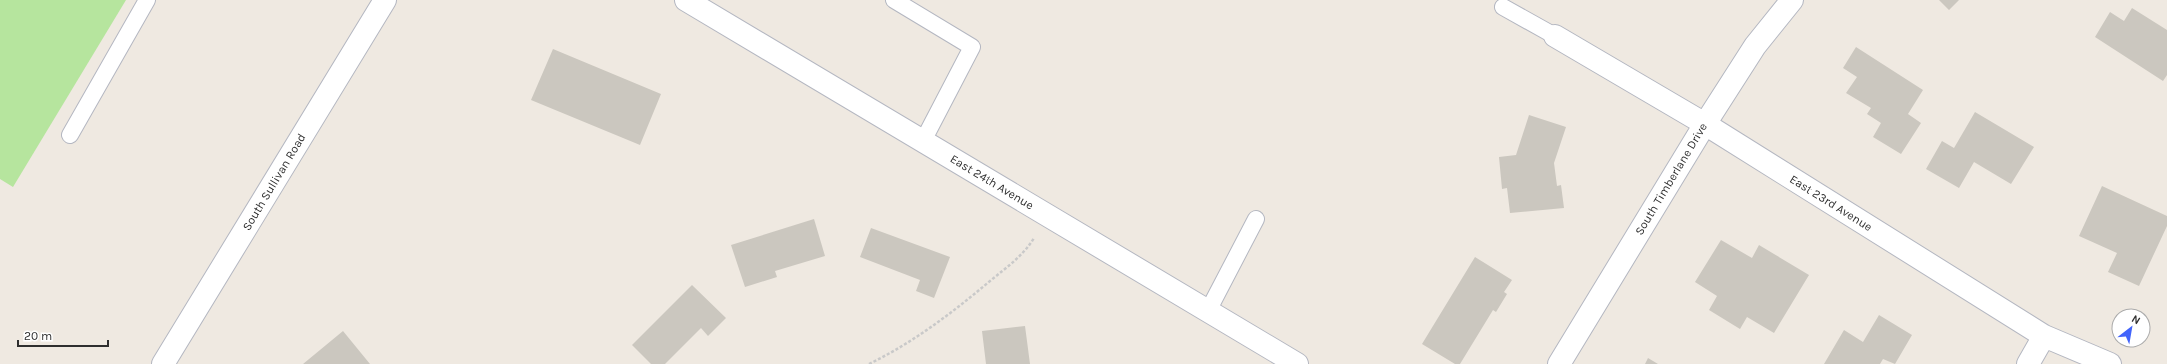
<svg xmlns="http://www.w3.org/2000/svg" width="2167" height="364" font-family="Karla,sans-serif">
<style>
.green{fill:#b6e59e}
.building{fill:#cbc7bf}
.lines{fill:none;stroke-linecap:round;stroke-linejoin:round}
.lane-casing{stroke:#b4b7c1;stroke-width:18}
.street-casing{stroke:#b4b7c1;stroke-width:24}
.secondary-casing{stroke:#b4b7c1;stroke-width:24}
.path{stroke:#c9c9c9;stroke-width:2.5;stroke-dasharray:3 2;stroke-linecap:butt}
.lane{stroke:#fff;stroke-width:16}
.street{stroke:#fff;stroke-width:22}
.secondary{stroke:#fff;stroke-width:22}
.labels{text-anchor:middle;stroke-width:3.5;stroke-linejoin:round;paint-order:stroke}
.street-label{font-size:12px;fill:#2e2e2e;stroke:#fff}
</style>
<rect width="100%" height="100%" fill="#efe9e1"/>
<!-- green -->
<path class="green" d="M0,0h126l-113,187 -13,-8z"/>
<!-- building -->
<path class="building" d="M1939,0h20l-10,10z
M2132,8l35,22v45l-4,6 -68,-44 15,-25 14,9z
M1856,47l67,43 -15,24 13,9 -20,31 -28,-17 8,-14 -14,-9 4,-6 -25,-15 11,-16 -14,-9z
M553,49l108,45 -21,51 -109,-45z
M1975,112l59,35 -23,37 -37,-22 -15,26 -33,-19 16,-28 12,7z
M1529,115l37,12 -12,36 3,23 4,-1 3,23 -54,5 -3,-25 -5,1 -3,-32 17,-2z
M2102,186l65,30v10l-28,60 -31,-14 9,-19 -38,-17z
M814,219l11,37 -50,15 2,6 -32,10 -14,-42z
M871,228l79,29 -16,41 -18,-7 4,-11 -60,-23z
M1721,240l31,18 7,-13 50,30 -35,58 -27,-16 -7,12 -31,-19 8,-14 -22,-14z
M1475,257l37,23 -8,12 3,2 -11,18 -3,-2 -33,54h-5l-33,-20z
M692,285l34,33 -18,18 -7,-8 -36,36h-14l-19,-19z
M1879,315l33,20 -17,29 -12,-5 -3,5h-56l20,-34 19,12z
M1025,326l5,38h-44l-4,-33z
M343,331l27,33h-67z
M1648,358l10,6h-13z"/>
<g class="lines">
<!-- lane casing -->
<g class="lane-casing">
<path id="lane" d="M894,0l78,47 -49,94
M1503,7l52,29
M70,135l77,-135
M1208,311l48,-92"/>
</g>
<!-- street casing -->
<g class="street-casing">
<path id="street" d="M686,0l611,364
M1555,36l150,88 339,212 66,28
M1559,364l146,-240 50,-78 37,-46
M2028,364l16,-28"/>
</g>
<!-- secondary casing -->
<g class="secondary-casing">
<path id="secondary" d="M163,364l222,-364"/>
</g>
<!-- path -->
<path class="path" d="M869,364c45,-22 83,-51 121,-83 17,-14 33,-25 44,-43"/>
<!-- lane -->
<use href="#lane" class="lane"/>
<!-- street -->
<use href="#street" class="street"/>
<!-- secondary -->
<use href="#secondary" class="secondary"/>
</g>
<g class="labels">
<!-- street labels -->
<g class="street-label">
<text transform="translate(1671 179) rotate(-59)" y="4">South Timberlane Drive</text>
<text transform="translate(274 182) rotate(-59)" y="4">South Sullivan Road</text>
<text transform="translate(992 182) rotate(31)" y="4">East 24th Avenue</text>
<text transform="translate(1831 203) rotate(32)" y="4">East 23rd Avenue</text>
</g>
</g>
<!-- north arrow -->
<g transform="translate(2131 328) rotate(31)"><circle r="19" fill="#ffffff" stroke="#ababab"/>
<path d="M0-3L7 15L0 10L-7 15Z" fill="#4264fb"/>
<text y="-6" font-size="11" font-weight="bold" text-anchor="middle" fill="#2e2e2e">N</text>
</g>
<!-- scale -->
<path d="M18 340v6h90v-6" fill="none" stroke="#2e2e2e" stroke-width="2"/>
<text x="24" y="340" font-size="12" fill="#2e2e2e" stroke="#ffffff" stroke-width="3" paint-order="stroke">20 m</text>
</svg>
